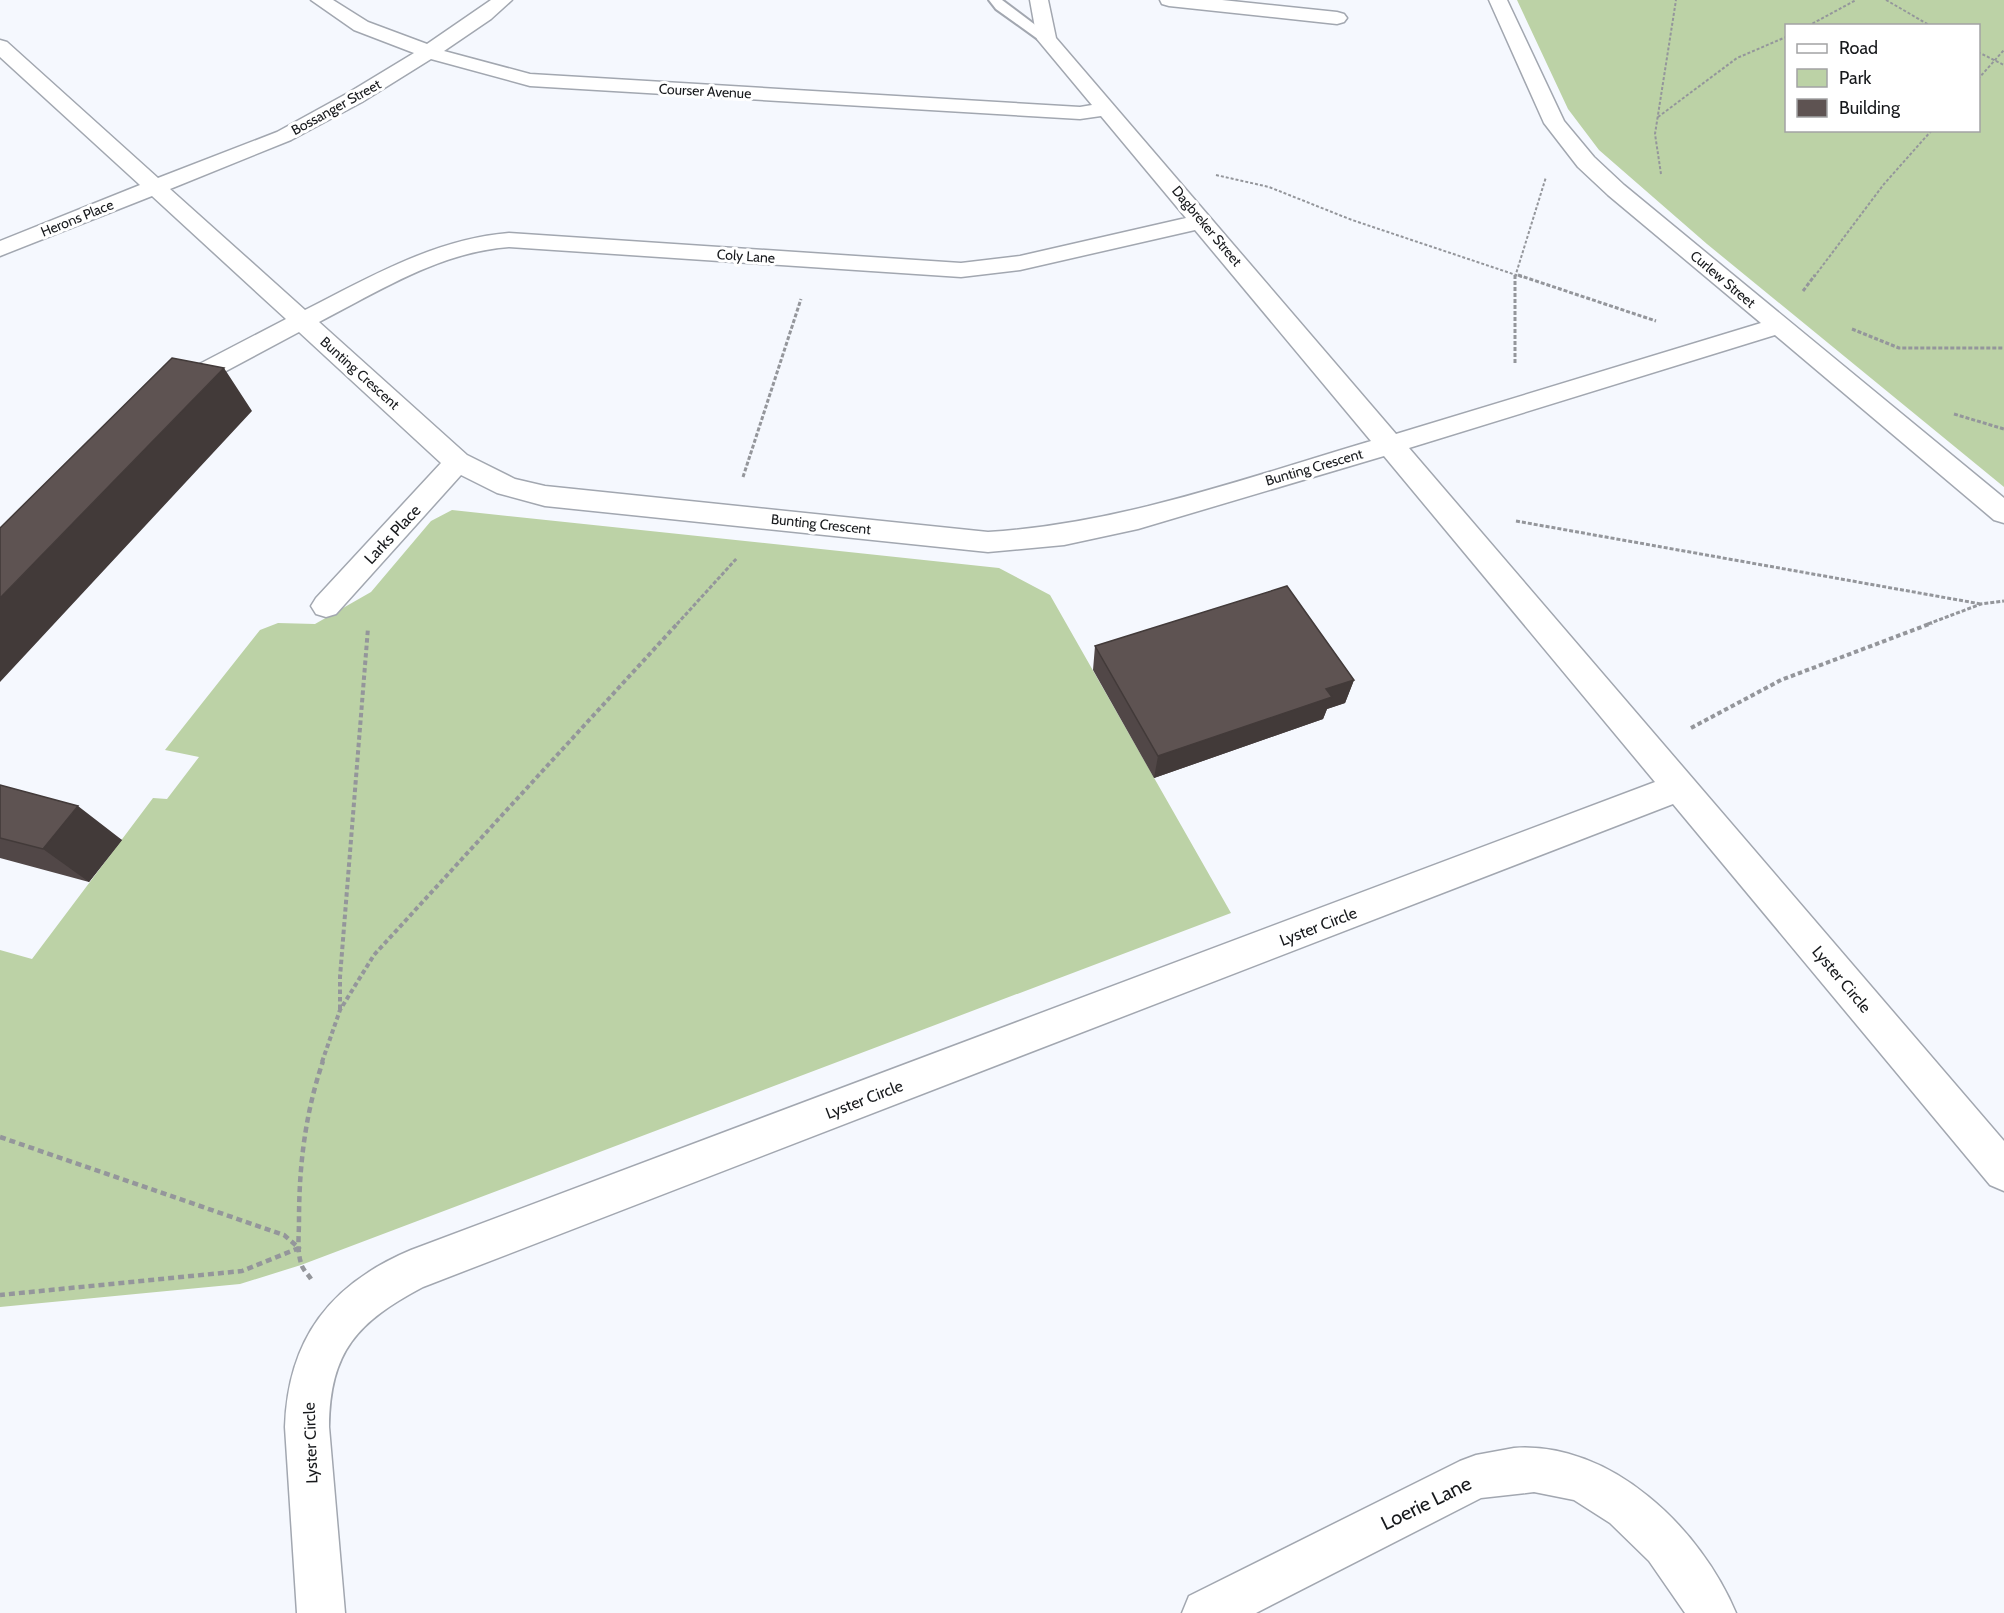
<svg xmlns="http://www.w3.org/2000/svg" width="2004" height="1613" font-family="Cabin,sans-serif">
<style>
.green{fill:#bcd2a6;fill-rule:evenodd}
.lines{fill:none;stroke-linecap:round;stroke-linejoin:round}
.lane-casing{stroke:#a2a7b0;stroke-width:4}
.street-casing{stroke:#a2a7b0;stroke-width:3}
.path-far3{stroke:#94969b;stroke-width:2;stroke-dasharray:3 2;stroke-linecap:butt}
.path-far2{stroke:#94969b;stroke-width:3;stroke-dasharray:4 2;stroke-linecap:butt}
.path-far1{stroke:#94969b;stroke-width:4;stroke-dasharray:4.5 3;stroke-linecap:butt}
.path{stroke:#94969b;stroke-width:4.5;stroke-dasharray:6 4;stroke-linecap:butt}
.lane{fill:#fff;fill-rule:evenodd}
.street{fill:#fff;fill-rule:evenodd}
.wall{fill:#514747}
.shaded-wall{fill:#423a39}
.building{fill:#5e5352;stroke:#423a39;stroke-width:1.5}
.labels{text-anchor:middle;stroke-width:6;stroke-linejoin:round;paint-order:stroke}
.far-street-label{font-size:14px;fill:#17191c;stroke:#fff}
.street-label{font-size:16px;fill:#17191c;stroke:#fff}
.near-street-label{font-size:20px;fill:#17191c;stroke:#fff}
</style>
<rect width="100%" height="100%" fill="#f5f8fe"/>
<!-- green -->
<path class="green" d="M1517,0h487v487l-297,-243 -108,-94 -31,-41zM1786,26h192v104h-192z
M452,510l547,58 51,27 181,318 -930,352 -61,19 -240,23v-357l32,9 121,-161 14,1 32,-42 -34,-7 95,-120 18,-7 37,1 56,-32 60,-71z"/>
<g class="lines">
<!-- lane casing -->
<g class="lane-casing">
<path id="lane" d="M989,0h13l52,39 -2,3h-10l-46,-33z"/>
</g>
<!-- street casing -->
<g class="street-casing">
<path id="street" d="M311,0h22l35,22 59,22 64,-44h21l-21,19 -47,32 86,23 550,33 12,-2 -55,-66 -7,-39h18l8,38 340,396 365,-111 -153,-128 -30,-28 -34,-44 -55,-123h18l57,121 30,36 30,28 380,313v25l-10,-3 -219,-185 -366,113 595,693v50l-14,-6 -317,-381 -1250,483c-66,35 -93,64 -94,140l16,186h-48l-12,-186c3,-88 45,-143 126,-177l1244,-468 -271,-326 -246,73 -74,16 -76,7 -443,-46 -48,-13 -36,-18 -125,139 -10,3 -10,-3 -5,-8 5,-8 125,-135 -142,-131 -116,62 -9,2 -9,-2 -4,-6 4,-6 121,-63 -134,-123 -152,60v-15l140,-56 -140,-128v-17l7,2 151,136 119,-46 71,-39 66,-40 -60,-23zM431,59l99,27 550,33 21,-3 85,102 -166,38 -59,7 -452,-30c-74,6 -139,44 -204,77l-135,-121 121,-49 71,-38zM1195,230l176,211c-125,37 -251,83 -383,91l-443,-46 -30,-7 -48,-24 -148,-133c60,-31 121,-70 190,-75l452,30 59,-7z
M1160,0h62l115,12 7,2 3,4 -3,4 -7,2 -168,-18 -7,-2z
M1514,1448c97,-7 187,81 222,165h-51l-36,-52 -39,-38 -36,-23 -40,-8 -53,6 -225,115h-74l7,-17 271,-135 16,-6z"/>
</g>
<!-- path-far3 -->
<path class="path-far3" d="M1886,0l45,26
M1808,26l48,-26
M1978,52l26,13
M1978,79l26,-29
M1658,117l79,-59 49,-21
M1661,174l-6,-40 21,-134
M1216,175l53,12 83,33 170,57
M1515,277l31,-100
M1814,277l70,-93 48,-54"/>
<!-- path-far2 -->
<path class="path-far2" d="M1515,275v90
M1518,275l138,46
M1803,291l12,-16
M1852,329l47,19h105
M1954,414l50,15
M743,477l58,-178
M1516,521l465,83
M677,624l60,-66
M1928,624l53,-20 23,-3"/>
<!-- path-far1 -->
<path class="path-far1" d="M1691,728l90,-48 151,-57
M340,1009v-32l28,-349
M322,1062l18,-52 34,-55 304,-332"/>
<!-- path -->
<path class="path" d="M0,1137l284,98 15,13 -57,23 -242,24
M311,1279c-3,-5 -9,-10 -10,-16 -4,-12 -2,-28 -2,-42 0,-55 6,-107 24,-160"/>
<!-- lane -->
<use href="#lane" class="lane"/>
<!-- street -->
<use href="#street" class="street"/>
</g>
<!-- wall -->
<path class="wall" d="M1095,646l259,34 -9,23 -18,6 -4,10 -169,59 -61,-108z
M0,785l122,55 -33,42 -89,-24z"/>
<!-- shaded-wall -->
<path class="shaded-wall" d="M224,368l28,43 -252,271v-84z
M1354,680l-9,23 -18,6 -4,10 -169,59 4,-22 168,-67z
M78,806l44,34 -33,42 -46,-33z"/>
<!-- building -->
<path class="building" d="M172,358l52,10 -224,230v-70z
M1287,586l67,94 -28,9 6,8 -174,59 -63,-110z
M0,785l78,21 -35,43 -43,-11z"/>
<g class="labels">
<!-- far-street labels -->
<g class="far-street-label">
<text transform="translate(705 91) rotate(3)" y="5">Courser Avenue</text>
<text transform="translate(336 107) rotate(-29)" y="5">Bossanger Street</text>
<text transform="translate(77 218) rotate(-22)" y="5">Herons Place</text>
<text transform="translate(1207 226) rotate(50)" y="5">Dagbreker Street</text>
<text transform="translate(746 256) rotate(4)" y="5">Coly Lane</text>
<text transform="translate(1723 279) rotate(40)" y="5">Curlew Street</text>
<text transform="translate(360 373) rotate(42)" y="5">Bunting Crescent</text>
<text transform="translate(1314 467) rotate(-16)" y="5">Bunting Crescent</text>
<text transform="translate(821 524) rotate(6)" y="5">Bunting Crescent</text>
</g>
<!-- street labels -->
<g class="street-label">
<text transform="translate(392 534) rotate(-47)" y="6">Larks Place</text>
<text transform="translate(1318 926) rotate(-21)" y="6">Lyster Circle</text>
<text transform="translate(1842 979) rotate(50)" y="6">Lyster Circle</text>
<text transform="translate(864 1099) rotate(-21)" y="6">Lyster Circle</text>
<text transform="translate(310 1443) rotate(-92)" y="6">Lyster Circle</text>
</g>
<!-- near-street labels -->
<g class="near-street-label">
<text transform="translate(1426 1503) rotate(-26)" y="7">Loerie Lane</text>
</g>
</g>
<!-- legend -->
<rect x="1785" y="24" width="195" height="108" fill="#ffffff" stroke="#a2a3a4" stroke-width="1.5"/>
<rect x="1797" y="44" width="30" height="9" fill="#ffffff" stroke="#a2a3a4" stroke-width="1.5"/>
<text x="1839" y="54" font-size="18" fill="#17191c">Road</text>
<rect x="1797" y="69" width="30" height="18" fill="#bcd2a6" stroke="#a2a3a4" stroke-width="1.5"/>
<text x="1839" y="84" font-size="18" fill="#17191c">Park</text>
<rect x="1797" y="99" width="30" height="18" fill="#5e5352" stroke="#a2a3a4" stroke-width="1.5"/>
<text x="1839" y="114" font-size="18" fill="#17191c">Building</text>
</svg>
